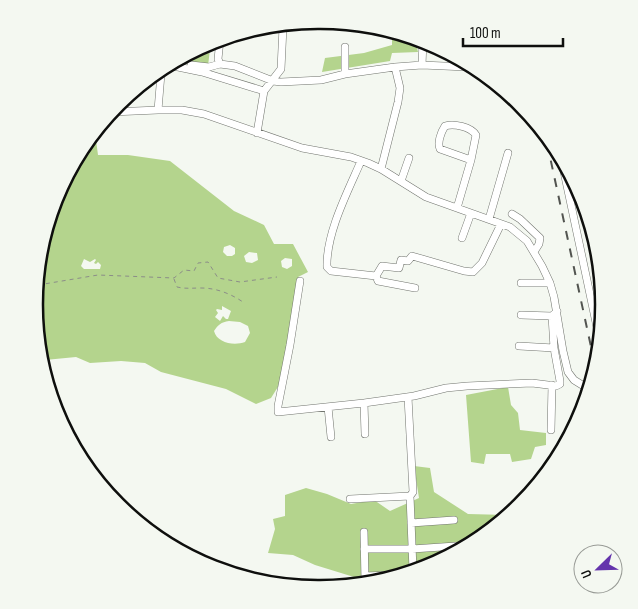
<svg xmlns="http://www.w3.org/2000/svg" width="638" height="609" font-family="'Sofia Sans Condensed',sans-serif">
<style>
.green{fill:#b4d48d;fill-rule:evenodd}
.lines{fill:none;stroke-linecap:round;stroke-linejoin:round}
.minor-casing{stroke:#71746e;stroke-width:8}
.path{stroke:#8b8d88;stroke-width:1;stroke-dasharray:4 4;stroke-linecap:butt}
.minor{stroke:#fff;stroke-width:7}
.rail{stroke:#525450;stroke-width:2;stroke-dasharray:9 9;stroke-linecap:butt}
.rim{fill:none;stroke:#0e0f0d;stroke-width:2.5}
</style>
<rect width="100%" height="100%" fill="#f4f8f1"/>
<!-- green -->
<path class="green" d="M392,35l23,4 3,13 -26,1 -2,8 -68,11 3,-14 39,-5 28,-8z
M211,41l-3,25 -29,-4 31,-20z
M94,139l2,1 2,15h30l42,6 64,50 30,14 10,19h19l15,28 -10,5 -17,105 -10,16 -15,6 -30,-15 -65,-17 -16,-9 -24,-2 -31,2 -14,-6 -31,3 -10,-56 21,-109zM230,245l5,3v6l-3,2h-5l-4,-4 1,-5zM249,252l8,1 1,7 -6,3 -6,-1 -2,-6zM285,258l7,1v7l-5,3 -5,-2 -1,-6zM84,259l6,3 5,-3 1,1 -2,3 2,1 2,-2 3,3 -1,4h-16l-3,-3zM222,306l9,5 -3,8h-2l-3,-3 -3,5 -5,-4 3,-4 -2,-3 1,-1 5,1zM229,321l11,1 8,4 2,7 -5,9c-11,4 -28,1 -31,-11 4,-6 7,-9 15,-10z
M508,387l3,18 7,8 2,17 26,3v12l-11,2 -4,12 -19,3 -2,-8h-24l-2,10 -13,-2 -5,-67z
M414,466l16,2 4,24 34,22 39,1 -79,52 -72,15 -2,-5 -39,-12 -22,-10 -25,-2 7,-24 -2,-10 12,-3v-21l21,-7 21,6 24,10 23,-4 16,11 29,-13z"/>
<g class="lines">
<!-- minor casing -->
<g class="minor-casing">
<path id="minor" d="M220,40l-2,19 2,5 15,2 38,15 8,1 40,-2 24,-6 50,-7 27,-2 44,2
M345,47v27
M191,65l18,2 11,-3
M422,65l1,-24
M173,66l29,6 62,19
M158,110l3,-36
M112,112l46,-2h24l22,4 98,34 49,9 17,6 13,6 45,28 84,30 17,14 15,25 8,17 4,14 9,54 5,21 6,8 13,8
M257,133l7,-42 17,-22 2,-42
M361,161c-13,30 -35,72 -34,106l4,4 45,5
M563,167l35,165
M381,169l17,-67 2,-14 -5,-21
M401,181l8,-23
M457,208l14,-48 5,-25c-5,-8 -22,-12 -31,-9 -4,6 -8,17 -5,23l31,11
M512,214l8,5 20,19 -1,6 -5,8
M489,219l19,-66
M462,238l9,-25
M300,281l-10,64 -12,61v6l86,-9 50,-7 32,-8 21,-2 65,-3 24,3 4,-2v-3l-6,-33 -2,-32 5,-5
M521,283h29
M415,288l-37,-7 -2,-5 6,-10 17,2 2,-8 7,1 4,-5 52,15 9,1 9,-9 19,-39
M521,315l31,1
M519,346l35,2
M408,397l5,95 -3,4 3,74
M364,403l1,31
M328,407l3,30
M551,430l1,-45
M350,499l60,-3
M411,523l43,-3
M364,532l1,48
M364,549h48l44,-3
M365,576l25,-1"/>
</g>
<!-- path -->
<path class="path" d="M174,279l3,8c9,2 15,1 24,1 16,0 30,6 42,14
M38,285l60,-10 76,3 10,-8 10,1 4,-8 10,-1 10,16 22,4 37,-5"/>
<!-- minor -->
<use href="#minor" class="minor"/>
<!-- rail -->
<path class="rail" d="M547,143l46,213"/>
</g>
<!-- crop -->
<path d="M0 0H638V609H0ZM318 29H320A275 275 0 0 1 595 304V305A275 275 0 0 1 320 580H318A275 275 0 0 1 43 305V304A275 275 0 0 1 318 29Z" fill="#f4f8f1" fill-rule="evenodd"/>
<path class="rim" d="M318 29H320A275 275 0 0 1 595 304V305A275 275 0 0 1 320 580H318A275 275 0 0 1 43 305V304A275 275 0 0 1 318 29Z"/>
<!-- north arrow -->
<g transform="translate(598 569) rotate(247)"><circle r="24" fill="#f4f8f1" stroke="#989b96"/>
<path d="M0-4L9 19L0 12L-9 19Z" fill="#6434ac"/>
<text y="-8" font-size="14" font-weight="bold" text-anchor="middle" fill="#0e0f0d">U</text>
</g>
<!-- scale -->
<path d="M463 38v8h100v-8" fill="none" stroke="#0e0f0d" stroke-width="2.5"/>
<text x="470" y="38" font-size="15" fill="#0e0f0d" stroke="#f4f8f1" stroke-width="4" paint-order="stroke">100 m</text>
</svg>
